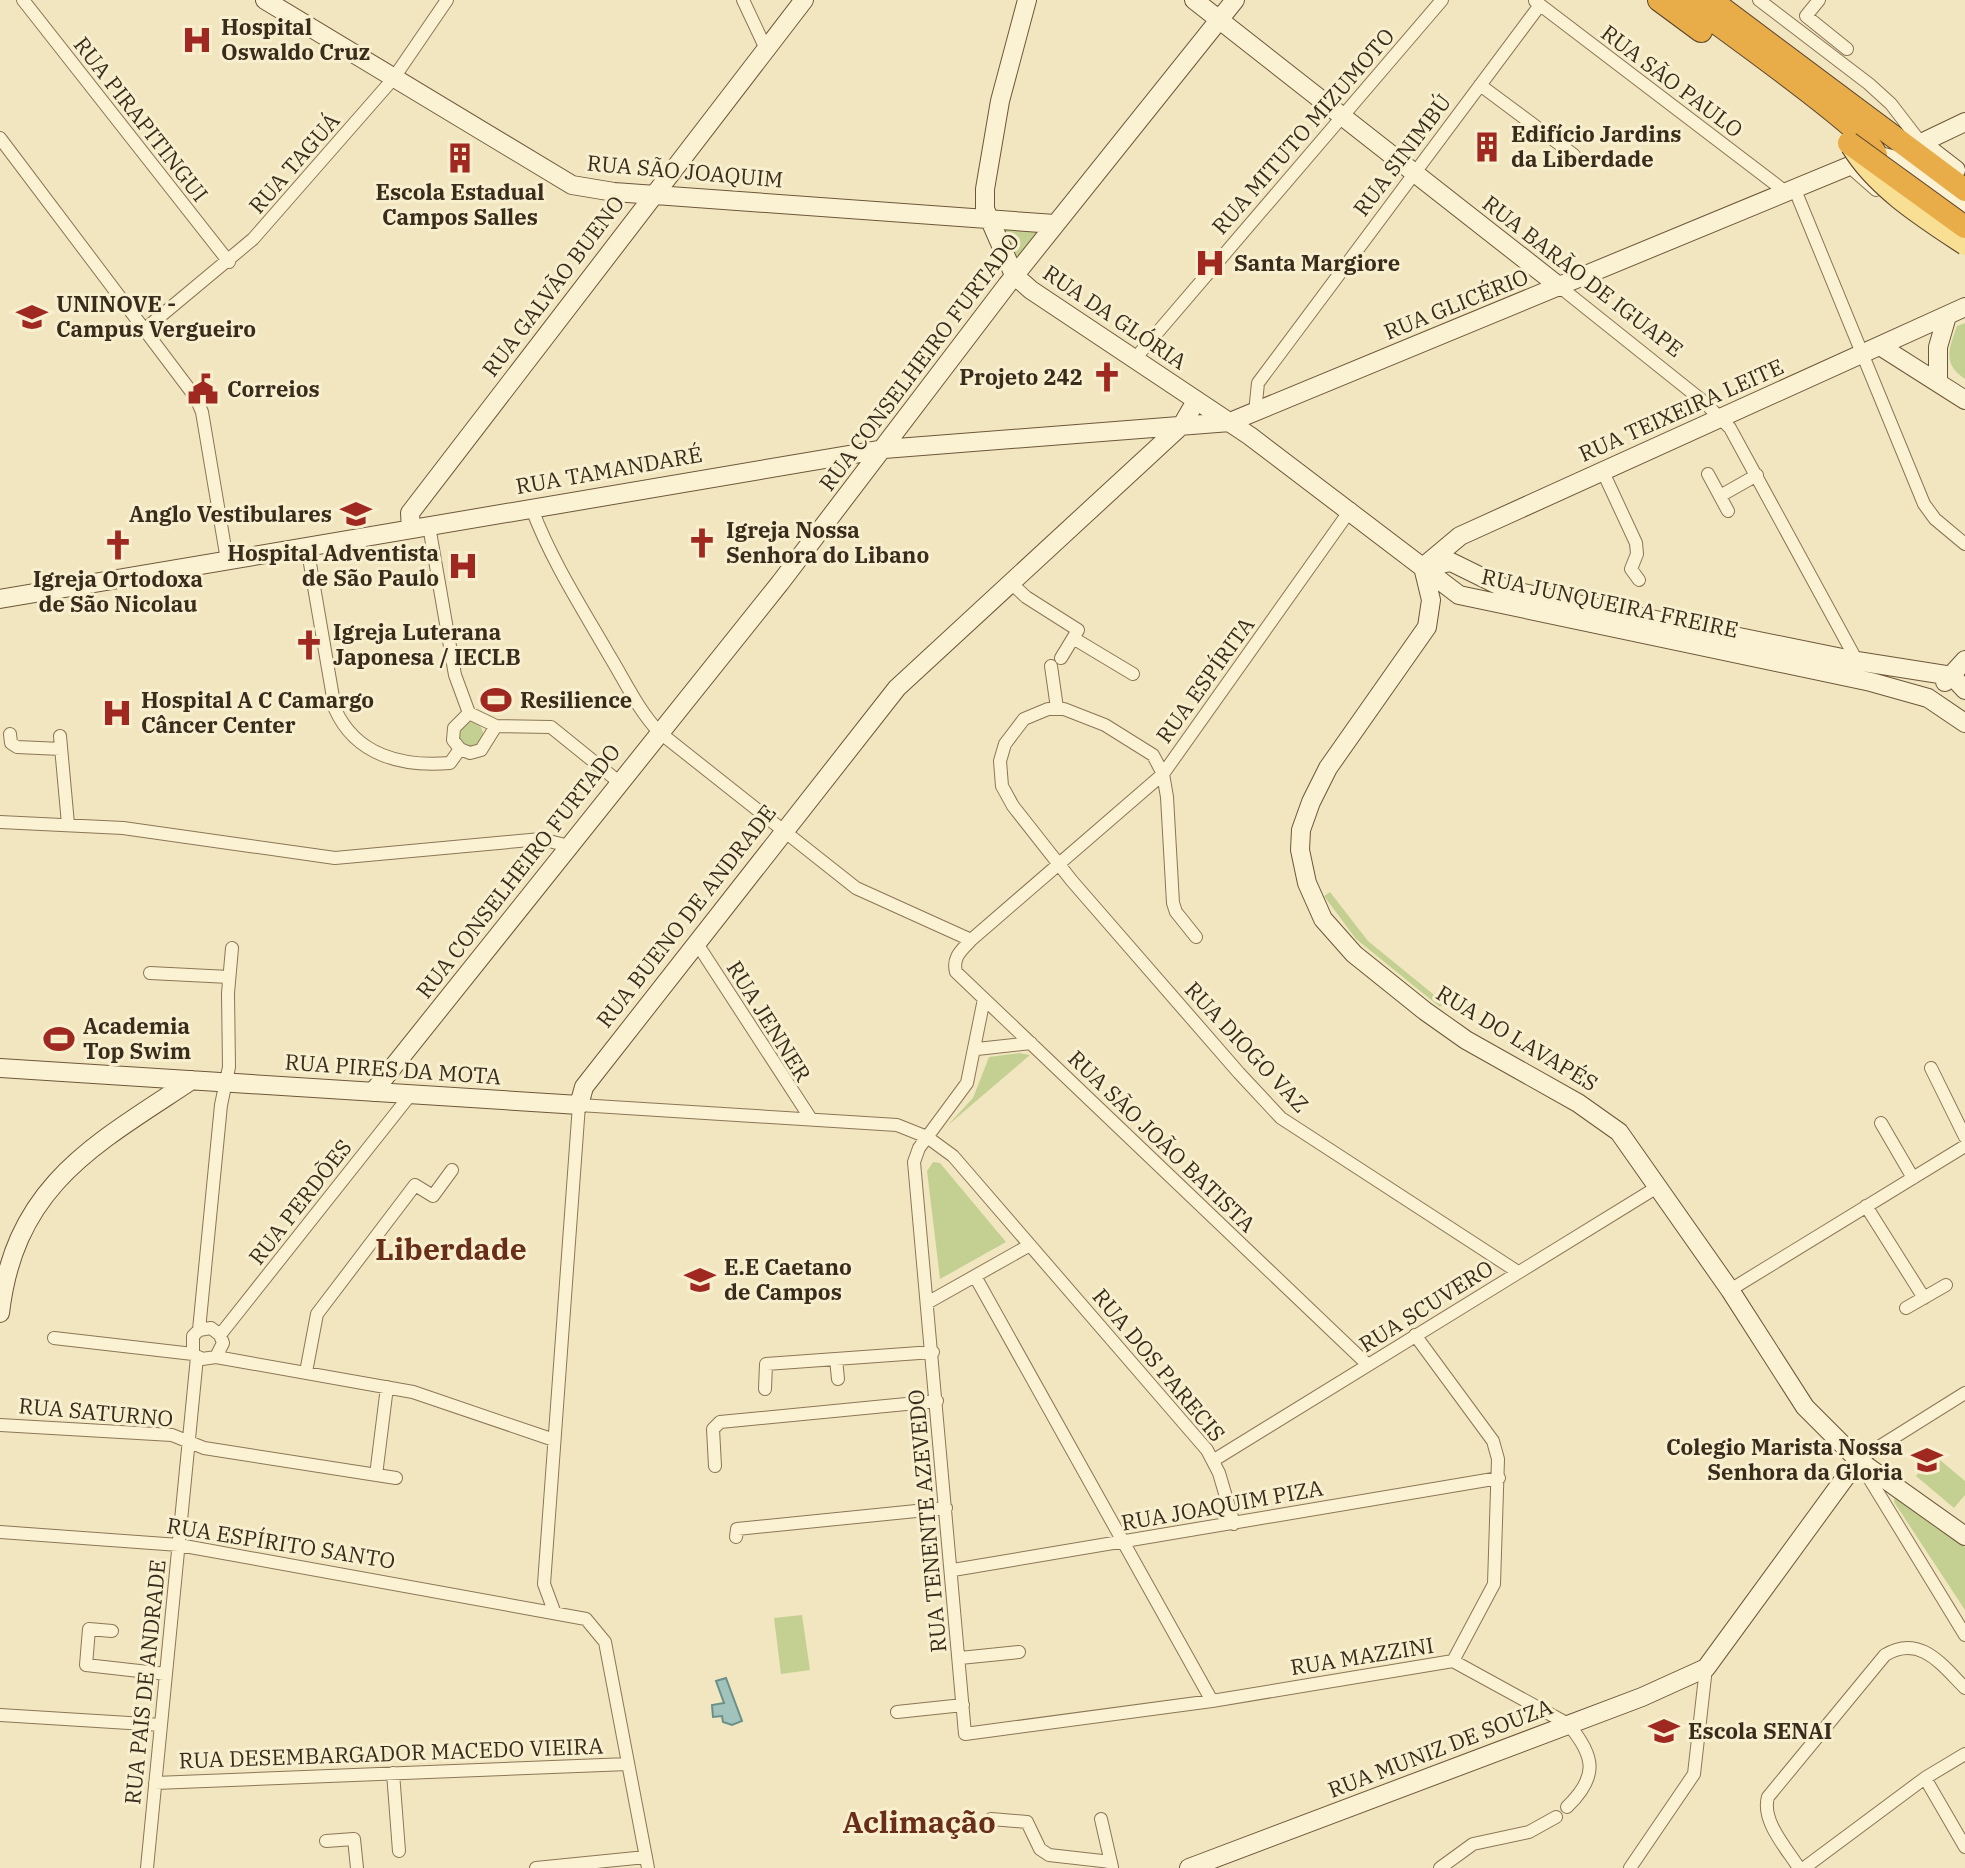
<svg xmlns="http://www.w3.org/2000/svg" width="1965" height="1868" font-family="'IBM Plex Serif',serif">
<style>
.green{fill:#c4d092}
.water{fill:#a2c3bb;stroke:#69918a;stroke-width:2}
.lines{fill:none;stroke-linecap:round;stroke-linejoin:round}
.street-casing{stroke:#8b7656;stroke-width:14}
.secondary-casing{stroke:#6d5739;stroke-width:20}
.highway-casing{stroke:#58432b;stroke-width:24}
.street{stroke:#fbf2d3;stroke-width:12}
.secondary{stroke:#fbf2d3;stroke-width:18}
.highway{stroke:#e8ad48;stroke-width:22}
.primary-bridge-casing{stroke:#58432b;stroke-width:22;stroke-linecap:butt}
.highway-bridge-casing{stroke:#58432b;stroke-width:24;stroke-linecap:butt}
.primary-bridge{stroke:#f8df93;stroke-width:20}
.highway-bridge{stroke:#e8ad48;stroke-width:22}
.labels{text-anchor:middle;stroke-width:6;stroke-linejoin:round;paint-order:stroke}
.poi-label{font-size:22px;font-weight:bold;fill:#392c1c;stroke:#f8efcf;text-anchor:start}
.street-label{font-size:22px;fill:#392c1c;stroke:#f8efcf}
.district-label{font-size:30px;font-weight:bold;fill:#692e18;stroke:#f8efcf}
</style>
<rect width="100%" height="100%" fill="#f1e6bf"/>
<!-- green -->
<path class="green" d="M992,222l57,3 -35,44z
M1965,323v56c-23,-15 -16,-30 -8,-53z
M459 734a12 12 0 1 1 24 0a12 12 0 1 1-24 0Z
M1330,892l38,49 76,62 -4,4 -84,-68 -32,-43z
M1019,1053l11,2 -83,71 26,-28 16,-41z
M933,1162l7,1 66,79 -66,37 -13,-108z
M1934,1455l31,26v14l-11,13 -38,-32z
M1895,1492l70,55v63l-71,-108z
M802,1615l8,55 -29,4 -7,-56z"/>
<!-- water -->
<path class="water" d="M726,1678l16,43 -10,4 -9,-3 -1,-6 -9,1 -1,-12 12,-2 -8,-22z"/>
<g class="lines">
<!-- street casing -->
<g class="street-casing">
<path id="street" d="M23,0l206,262
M743,0l23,49
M1759,0l110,84 22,20 30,39
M1819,0l-13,16 41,33
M1535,1l252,192
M1480,85l94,70
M0,138l196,260 6,14 25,148
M1851,168l25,22
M1795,190l129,314 11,15 30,25
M1560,287l144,115 26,26 127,233
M145,329l108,-90 140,-160 54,-79
M1133,361l309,-361
M1255,412l3,-29 282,-378
M1603,472l33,71 1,11 -6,15 8,11
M1708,474l20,37
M1720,496l37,-21
M532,509c19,51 50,99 77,146 16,26 29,55 50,77l197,156 115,52
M1351,509l-188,265 -192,166c-9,10 -19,17 -15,32l412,393
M429,526l26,149 14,38 27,13 55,1 68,55
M307,546l28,163c21,47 68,58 115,54l10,-14
M1010,582l16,15 52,33 -17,28
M1073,638l60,36
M1051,666l6,42
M10,734l1,9 6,4 44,2
M60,736l8,88
M460,749l10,4 11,-3 15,-24
M460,749l-7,-9 1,-12 15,-15
M0,822l123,6 212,30 206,-19 28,7
M1196,937l-20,-25 -3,-9 -6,-106 -4,-23 -10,-19 -48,-30 -41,-16h-16l-24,10 -19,25 -5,17 2,25 11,20 59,75 167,192 42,45 237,154
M696,942l115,177
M150,973l79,4
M984,999l-17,84 -48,65 -5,14 51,572 247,-33 241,-40
M977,1049l54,-6
M1931,1068l34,69
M1881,1123l32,55
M1866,1206l58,92
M976,1278l236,423
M1730,1290l235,-144
M927,1303l103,-58
M1906,1308l40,-23
M199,1330l22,-225 8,-38 -1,-74 4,-45
M220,1335l191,-241
M1415,1335l78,106 5,18 -4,125 -41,77
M54,1338l139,16 9,5 14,-2 197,35 141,48
M193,1354v-18l6,-6 12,-2 9,7 3,8 -7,14
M836,1359l2,20
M306,1372l11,-58 98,-129 18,11 19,-26
M765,1389l1,-25 167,-12
M1965,1393l-107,67 107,175
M0,1425l172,10 32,13 192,30
M1214,1460l445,-274
M715,1466l-2,-37 7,-7 217,-21
M376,1475l11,-88
M0,1532l179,13 407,74 19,23 43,226
M736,1537l1,-8 209,-21
M953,1570l546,-92
M554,1611l-10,-27 35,-479 318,20 30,12 26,19 254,294 12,23 15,51
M112,1631l-23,-2 -3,36 80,9
M960,1658l59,-6
M1453,1661l115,63c28,33 30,53 -1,83
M897,1712l66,-7
M0,1715l161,10
M393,1773l6,78
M1925,1778l40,69
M155,1783l473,-19
M991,1819l36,3 13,27 9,6 62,7
M1101,1819l11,48
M326,1841l28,-2 3,29
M147,1868l50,-511
M536,1868l110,-11
M1440,1868l33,-24 56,-12 27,-15
M1630,1868l64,-94 12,-106
M1799,1868c-12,-19 -38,-47 -31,-71l117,-142c35,-21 56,9 80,33
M1804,1868l121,-90 40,-24"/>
</g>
<!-- secondary casing -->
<g class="secondary-casing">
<path id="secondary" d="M265,0l307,185 42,7 441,32
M1027,0l-27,101 -15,88v20l29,66 17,15 219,146 209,159 412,87 57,16 37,25
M1194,0l366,287
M1956,170l-35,-27 44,-21
M1880,346l85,54
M1938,381v-34l9,-31
M411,529l-1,-16 394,-513
M1423,567l8,33 -4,27 -99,141 -17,34 -10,28 -1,20 7,33 16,36 31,35 71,57 41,29 112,63 41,29 111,158 75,117 53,53 107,76
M1423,567l37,-31 505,-229
M1426,567l25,-5 57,28 349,71 95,15 13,14
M0,599l884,-150 346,-27 646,-267 23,6 66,48
M1945,682l20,-22
M0,1068l579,37 5,-18 313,-399 285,-263 14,-24
M373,1092l407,-509 227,-298 228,-285
M0,1313c15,-128 94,-168 192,-233
M1189,1868l453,-171 64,-29 152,-208"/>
</g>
<!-- highway casing -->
<g class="highway-casing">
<path id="highway" d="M1659,0l42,31
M1685,0c29,22 186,132 191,155
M1711,0l254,190"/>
</g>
<!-- street -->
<use href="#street" class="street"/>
<!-- secondary -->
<use href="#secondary" class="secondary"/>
<!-- highway -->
<use href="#highway" class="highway"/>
<!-- primary-bridge casing -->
<g class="primary-bridge-casing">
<path id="primary-bridge" d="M1851,146c25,42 73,72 114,99"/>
</g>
<!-- highway-bridge casing -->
<g class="highway-bridge-casing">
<path id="highway-bridge" d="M1849,143l116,84"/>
</g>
<!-- primary-bridge -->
<use href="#primary-bridge" class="primary-bridge"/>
<!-- highway-bridge -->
<use href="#highway-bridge" class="highway-bridge"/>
</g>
<!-- icons -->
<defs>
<g id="hospital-bare" transform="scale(2.4)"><path d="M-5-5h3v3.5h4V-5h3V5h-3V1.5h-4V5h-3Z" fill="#9f2921" stroke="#f8efcf" stroke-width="2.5" paint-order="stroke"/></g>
<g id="building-bare" transform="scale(2.4)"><path d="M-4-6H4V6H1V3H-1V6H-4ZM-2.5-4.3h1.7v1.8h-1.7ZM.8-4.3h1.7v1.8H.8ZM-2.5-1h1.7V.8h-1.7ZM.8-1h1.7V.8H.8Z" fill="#9f2921" stroke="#f8efcf" stroke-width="2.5" paint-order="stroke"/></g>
<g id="university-bare" transform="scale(2.4)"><path d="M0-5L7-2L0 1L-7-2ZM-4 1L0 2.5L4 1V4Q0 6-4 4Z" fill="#9f2921" stroke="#f8efcf" stroke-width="2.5" paint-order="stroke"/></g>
<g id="church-bare" transform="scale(2.4)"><path d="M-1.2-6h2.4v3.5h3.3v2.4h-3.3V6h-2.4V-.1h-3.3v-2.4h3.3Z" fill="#9f2921" stroke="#f8efcf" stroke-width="2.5" paint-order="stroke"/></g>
<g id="civic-bare" transform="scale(2.4)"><path d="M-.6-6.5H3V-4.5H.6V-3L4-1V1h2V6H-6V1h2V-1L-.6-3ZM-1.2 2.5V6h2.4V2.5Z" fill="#9f2921" stroke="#f8efcf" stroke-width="2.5" paint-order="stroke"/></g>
<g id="school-bare" transform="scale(2.4)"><path d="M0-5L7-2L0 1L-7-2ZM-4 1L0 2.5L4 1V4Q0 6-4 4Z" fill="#9f2921" stroke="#f8efcf" stroke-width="2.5" paint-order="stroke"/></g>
<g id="stadium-bare" transform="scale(2.4)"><path d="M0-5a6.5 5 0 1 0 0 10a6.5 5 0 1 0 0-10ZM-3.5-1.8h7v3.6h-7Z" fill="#9f2921" stroke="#f8efcf" stroke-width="2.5" paint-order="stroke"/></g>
</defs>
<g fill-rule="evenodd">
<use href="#hospital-bare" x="197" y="40"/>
<use href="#building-bare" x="1487" y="147"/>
<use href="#building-bare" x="460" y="158"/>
<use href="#hospital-bare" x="1210" y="263"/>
<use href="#university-bare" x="32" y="317"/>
<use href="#church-bare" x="1107" y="377"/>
<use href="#civic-bare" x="203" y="389"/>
<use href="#school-bare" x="356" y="514"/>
<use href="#church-bare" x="702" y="543"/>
<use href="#church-bare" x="118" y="545"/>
<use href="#hospital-bare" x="463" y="566"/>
<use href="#church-bare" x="309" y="645"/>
<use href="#stadium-bare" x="496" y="700"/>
<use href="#hospital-bare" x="117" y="713"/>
<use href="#stadium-bare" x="59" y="1039"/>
<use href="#school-bare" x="700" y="1280"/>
<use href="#school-bare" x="1927" y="1460"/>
<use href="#university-bare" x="1664" y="1731"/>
</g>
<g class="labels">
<!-- poi labels -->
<g class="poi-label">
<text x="221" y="35">Hospital<tspan x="221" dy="25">Oswaldo Cruz</tspan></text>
<text x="1511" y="142">Edifício Jardins<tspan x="1511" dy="25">da Liberdade</tspan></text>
<text x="460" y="200" text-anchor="middle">Escola Estadual<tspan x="460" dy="25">Campos Salles</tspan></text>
<text x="1234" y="271">Santa Margiore</text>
<text x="56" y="312">UNINOVE -<tspan x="56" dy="25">Campus Vergueiro</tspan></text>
<text x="1083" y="385" text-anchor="end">Projeto 242</text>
<text x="227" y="397">Correios</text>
<text x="332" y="522" text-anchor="end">Anglo Vestibulares</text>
<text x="726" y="538">Igreja Nossa<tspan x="726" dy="25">Senhora do Libano</tspan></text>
<text x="439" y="561" text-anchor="end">Hospital Adventista<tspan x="439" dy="25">de São Paulo</tspan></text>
<text x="118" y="587" text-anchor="middle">Igreja Ortodoxa<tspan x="118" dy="25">de São Nicolau</tspan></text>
<text x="333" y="640">Igreja Luterana<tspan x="333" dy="25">Japonesa / IECLB</tspan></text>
<text x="141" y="708">Hospital A C Camargo<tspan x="141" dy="25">Câncer Center</tspan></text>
<text x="520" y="708">Resilience</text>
<text x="83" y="1034">Academia<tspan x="83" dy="25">Top Swim</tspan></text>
<text x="724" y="1275">E.E Caetano<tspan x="724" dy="25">de Campos</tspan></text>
<text x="1903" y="1455" text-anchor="end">Colegio Marista Nossa<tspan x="1903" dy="25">Senhora da Gloria</tspan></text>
<text x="1688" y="1739">Escola SENAI</text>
</g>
<!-- street labels -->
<g class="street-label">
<text transform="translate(1672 81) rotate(37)" y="8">RUA SÃO PAULO</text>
<text transform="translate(141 119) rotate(52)" y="8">RUA PIRAPITINGUI</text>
<text transform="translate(1303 131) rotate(-49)" y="8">RUA MITUTO MIZUMOTO</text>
<text transform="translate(1402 155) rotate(-53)" y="8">RUA SINIMBÚ</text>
<text transform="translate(294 163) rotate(-49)" y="8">RUA TAGUÁ</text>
<text transform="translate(685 171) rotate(5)" y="8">RUA SÃO JOAQUIM</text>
<text transform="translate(1583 276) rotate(38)" y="8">RUA BARÃO DE IGUAPE</text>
<text transform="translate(553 286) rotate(-53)" y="8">RUA GALVÃO BUENO</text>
<text transform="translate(1456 304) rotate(-22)" y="8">RUA GLICÉRIO</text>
<text transform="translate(1115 317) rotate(34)" y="8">RUA DA GLÓRIA</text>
<text transform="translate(919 362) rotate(-53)" y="8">RUA CONSELHEIRO FURTADO</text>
<text transform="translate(1681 410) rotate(-24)" y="8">RUA TEIXEIRA LEITE</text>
<text transform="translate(609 470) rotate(-10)" y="8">RUA TAMANDARÉ</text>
<text transform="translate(1610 603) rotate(12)" y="8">RUA JUNQUEIRA FREIRE</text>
<text transform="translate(1205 680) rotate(-54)" y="8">RUA ESPÍRITA</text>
<text transform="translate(518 871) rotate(-52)" y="8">RUA CONSELHEIRO FURTADO</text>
<text transform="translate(686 916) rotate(-52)" y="8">RUA BUENO DE ANDRADE</text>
<text transform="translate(769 1021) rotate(58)" y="8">RUA JENNER</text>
<text transform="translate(1517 1038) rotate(31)" y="8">RUA DO LAVAPÉS</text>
<text transform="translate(1247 1047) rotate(47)" y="8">RUA DIOGO VAZ</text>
<text transform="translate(393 1069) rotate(4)" y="8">RUA PIRES DA MOTA</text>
<text transform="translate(1162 1141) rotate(44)" y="8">RUA SÃO JOÃO BATISTA</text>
<text transform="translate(300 1202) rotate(-52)" y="8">RUA PERDÕES</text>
<text transform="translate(1426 1306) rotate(-32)" y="8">RUA SCUVERO</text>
<text transform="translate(1159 1365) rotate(50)" y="8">RUA DOS PARECIS</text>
<text transform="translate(96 1412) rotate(5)" y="8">RUA SATURNO</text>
<text transform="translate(1222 1505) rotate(-10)" y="8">RUA JOAQUIM PIZA</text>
<text transform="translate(927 1521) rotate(-95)" y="8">RUA TENENTE AZEVEDO</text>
<text transform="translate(281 1543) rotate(9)" y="8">RUA ESPÍRITO SANTO</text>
<text transform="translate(1362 1656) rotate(-9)" y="8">RUA MAZZINI</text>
<text transform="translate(145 1682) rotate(-84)" y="8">RUA PAIS DE ANDRADE</text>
<text transform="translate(1440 1748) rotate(-21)" y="8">RUA MUNIZ DE SOUZA</text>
<text transform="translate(391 1753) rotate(-2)" y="8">RUA DESEMBARGADOR MACEDO VIEIRA</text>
</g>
<!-- district labels -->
<g class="district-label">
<text x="451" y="1260">Liberdade</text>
<text x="919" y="1833">Aclimação</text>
</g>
</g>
</svg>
